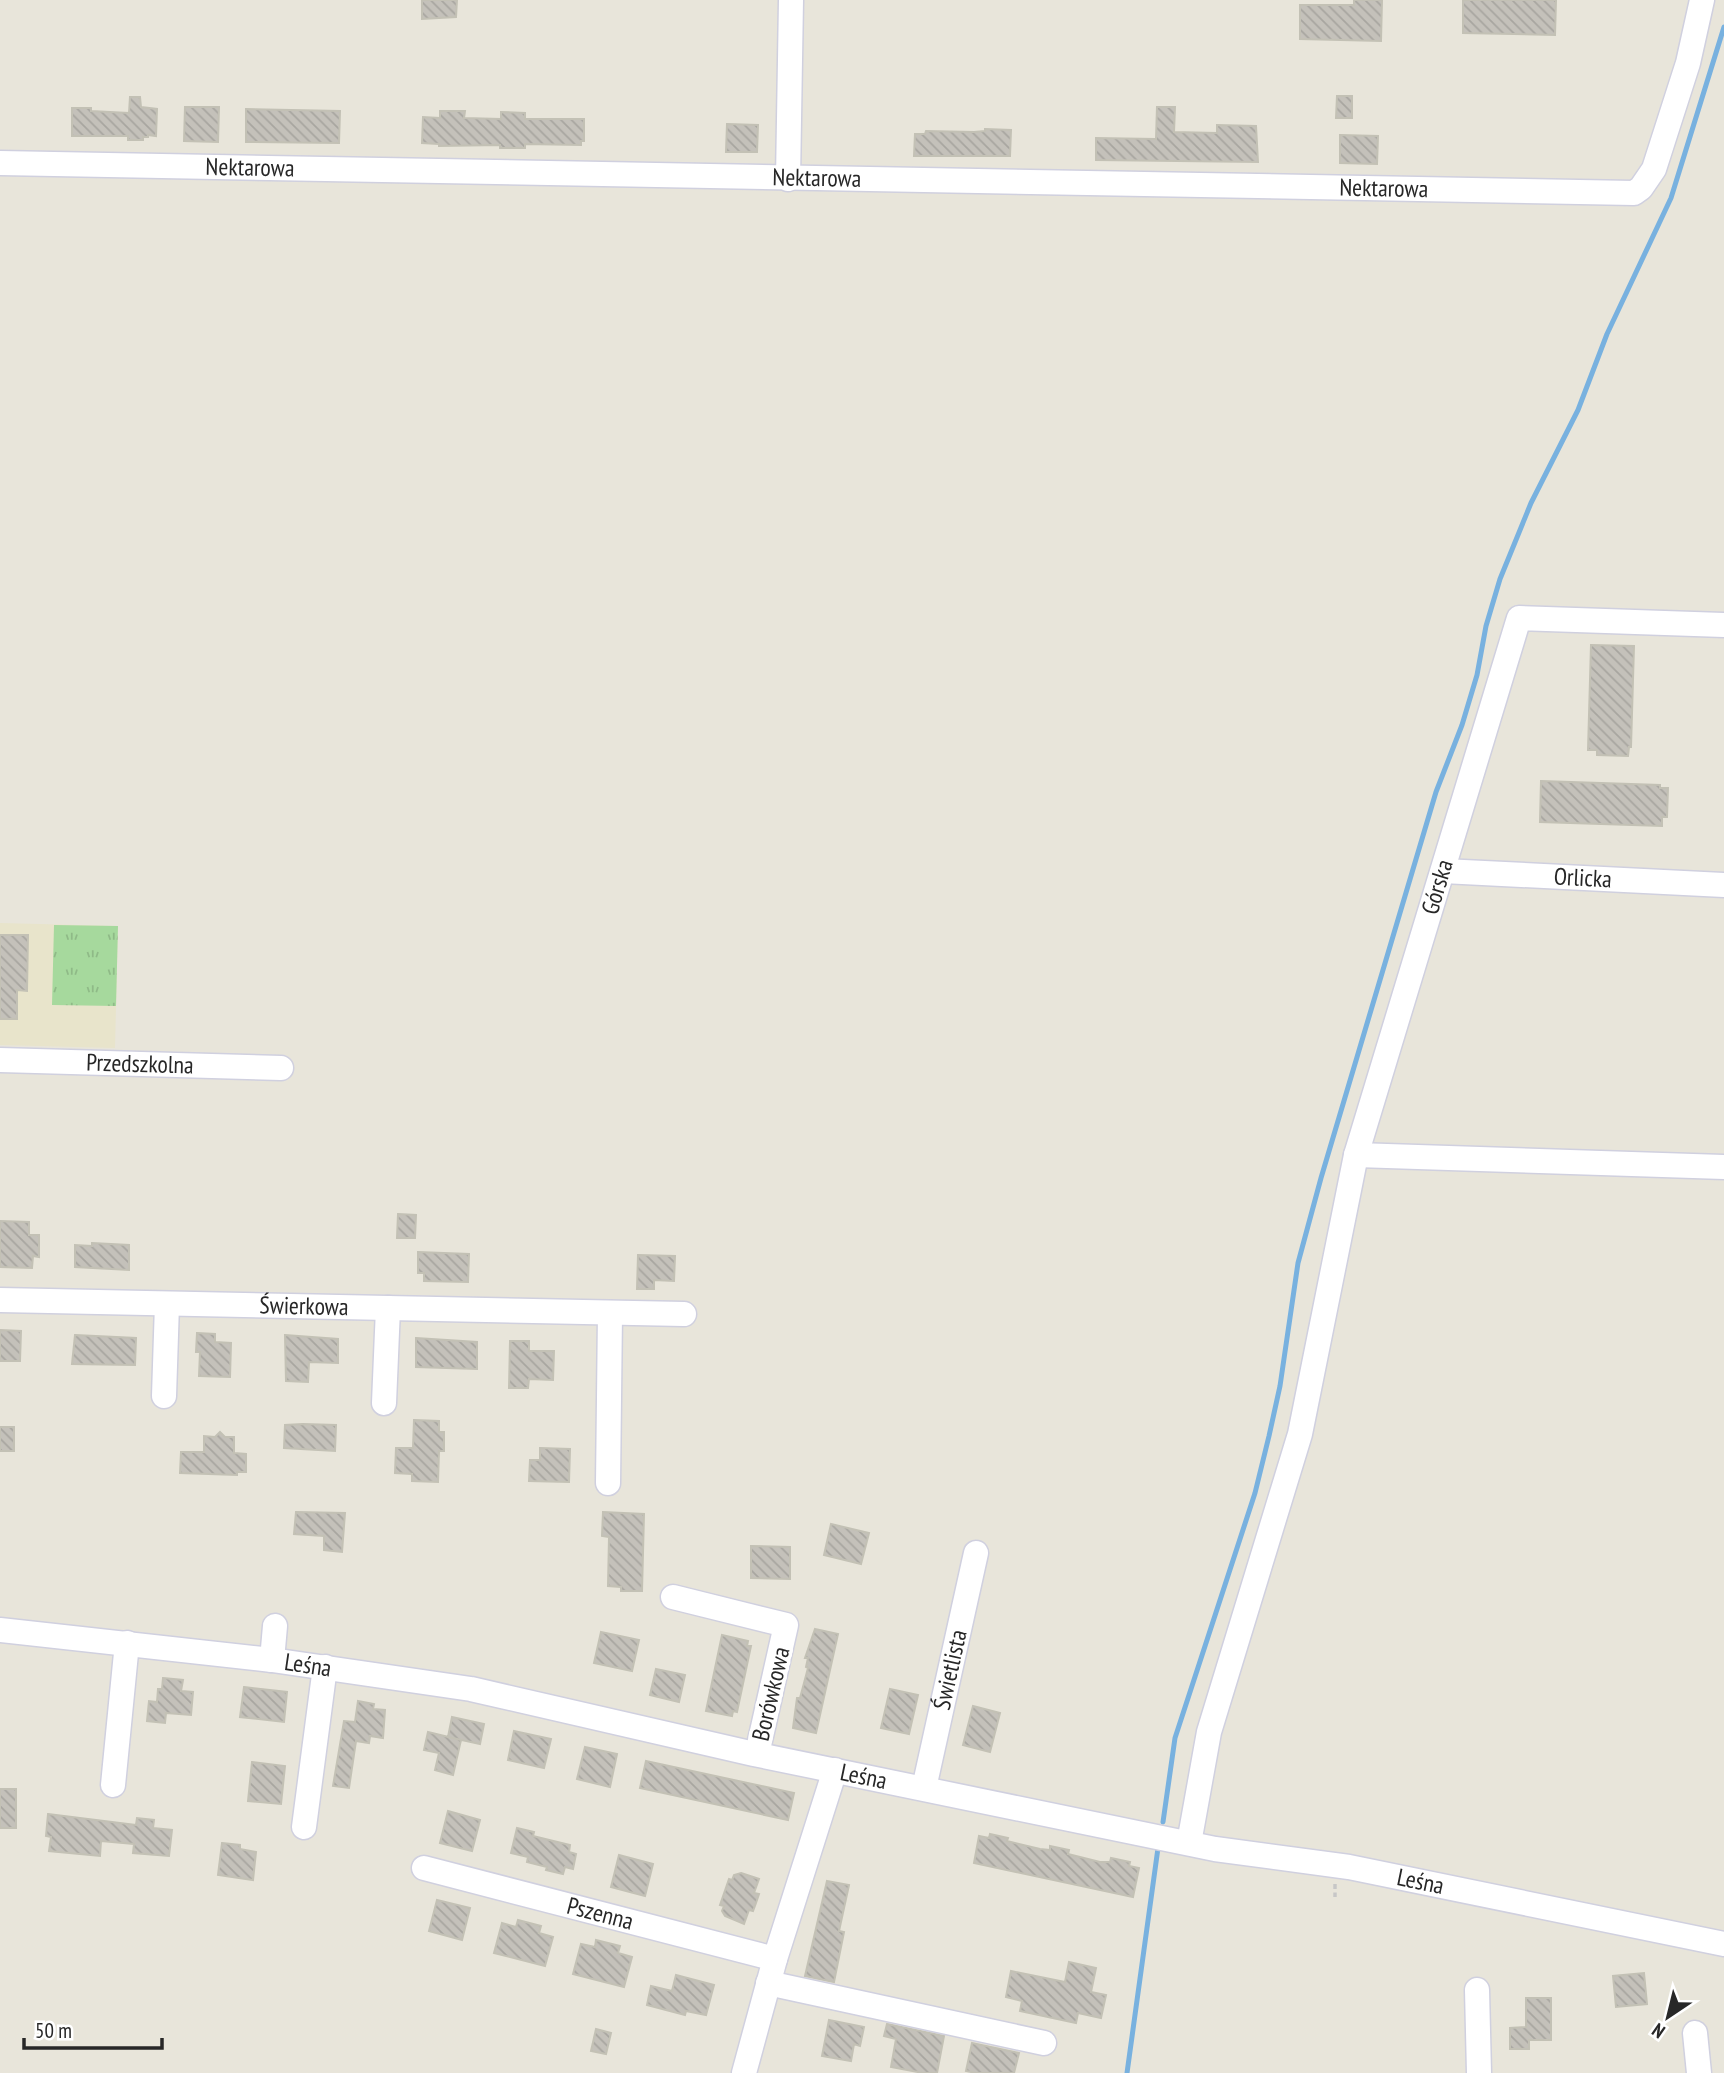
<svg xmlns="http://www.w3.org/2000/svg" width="1724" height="2073" font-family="'PT Sans Narrow',sans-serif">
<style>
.education{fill:#e8e4cb}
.park{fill:url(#park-tufts)}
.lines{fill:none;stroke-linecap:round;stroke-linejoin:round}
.stream{stroke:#78b1df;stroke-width:5}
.building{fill:url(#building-back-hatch);stroke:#c3c1b5;stroke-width:2}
.minor-casing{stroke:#d0d0df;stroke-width:27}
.path{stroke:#c7c7c7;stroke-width:3.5;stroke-dasharray:5 3.5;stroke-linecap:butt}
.minor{stroke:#fff;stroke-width:24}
.labels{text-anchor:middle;stroke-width:7;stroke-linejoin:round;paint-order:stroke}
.street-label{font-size:24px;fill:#272727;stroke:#fff}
</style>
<defs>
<pattern id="park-tufts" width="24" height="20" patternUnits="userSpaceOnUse" patternTransform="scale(1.75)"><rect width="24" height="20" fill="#a6d99d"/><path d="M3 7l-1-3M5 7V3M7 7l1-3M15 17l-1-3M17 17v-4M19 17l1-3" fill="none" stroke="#8fba87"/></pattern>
<pattern id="building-back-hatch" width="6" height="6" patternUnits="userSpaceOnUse" patternTransform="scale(1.75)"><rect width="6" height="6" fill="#c4c1ba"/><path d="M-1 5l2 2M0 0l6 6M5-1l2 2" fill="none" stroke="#a8a6a0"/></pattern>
</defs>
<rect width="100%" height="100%" fill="#e8e5da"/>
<!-- education -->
<path class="education" d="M0,923l118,3 -3,122 -115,-3z"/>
<!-- park -->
<path class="park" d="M54,925l64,1 -2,80 -64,-1z"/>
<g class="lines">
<!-- stream -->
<path class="stream" d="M1163,1822l12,-84 80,-245 14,-57 11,-50 18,-123 23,-85 115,-386 26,-67 15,-50 9,-49 14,-47 31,-76 47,-93 29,-76 64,-136 53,-171
M1127,2073l31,-225"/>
</g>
<!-- building -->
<path class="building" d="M422,0h35l-1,17 -34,2z
M1354,0h28l-1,41 -81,-2v-34h54z
M1463,0h93l-1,35 -92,-2z
M1337,96h15v22h-16z
M130,97h10l1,10 16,2 -1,27 -8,-1v2h-5v3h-15v-4h-56v-28h19v3l38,2z
M185,107h34l-1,35 -34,-1z
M1157,107h18l-1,25 43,1v-8l39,1 2,36 -162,-2v-22l60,1z
M246,109l94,2 -1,32 -93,-1z
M440,111h25l-1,7 37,1v-7l24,1v6h59v22h-3v4l-56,-1v4h-25v-3l-61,1v-2l-17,-1 1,-26 17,1z
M727,124l31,1 -1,27h-31z
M985,129l26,1 -1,26h-96l1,-22h10l1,-3 48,1 11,-1z
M1340,135l38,1 -1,28 -37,-1z
M1591,645l43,1 -3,101h-2l-1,9 -31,-1v-5h-9z
M1541,781l119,4v3h8l-1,29h-5v9l-122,-4z
M0,935h28l-1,56 -10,-1v29h-17z
M398,1214l18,1 -1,23h-18z
M0,1221l29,1v13h10v22l-6,-1 -1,12 -32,-1z
M92,1243l37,2v25l-54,-3v-22l17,1z
M418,1252l51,2 -1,28 -44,-1v-8h-6z
M638,1255l37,1 -1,25 -20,-1v9h-17z
M0,1330l21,1 -1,30h-20z
M197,1333l18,1v8l16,1 -1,34 -31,-1 1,-24h-4z
M75,1335l61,3 -1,27 -63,-1z
M285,1335l53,4v24l-29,-1 -1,20 -22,-1z
M416,1338l61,4v27l-61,-2z
M510,1341h19v10h25l-1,29 -24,-1 -1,9h-19z
M414,1420l25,1v11h5v19h-5l-1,31 -26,-1v-7l-17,-1 1,-25h17z
M303,1424l33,1 -1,26 -51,-3 1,-23z
M0,1427h14v24h-14z
M220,1432l5,5h9v16l12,1v18h-9v3l-57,-2 1,-21h23v-16l11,1z
M540,1448l30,1 -1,33 -40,-1 1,-21h10z
M296,1512l49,1 -3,39 -18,-2v-14l-30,-2z
M603,1512l41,2 -2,77h-21v-4l-13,-1 1,-49 -7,-1z
M831,1524l38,9 -8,31 -37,-9z
M751,1546l39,1v32l-39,-1z
M815,1629l23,5 -22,99 -23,-5 4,-30h3l8,-30 -2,-1 2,-9h-3z
M601,1632l38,8 -7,31 -38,-8z
M722,1635l26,6 -1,5h4l-14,66 -4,-1 -1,5 -26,-5z
M656,1669l29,6 -6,27 -29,-7z
M163,1678l20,2 -2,11 12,1 -2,23 -25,-2 -1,10 -18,-2 2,-20 8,1 1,-13h4z
M244,1687l43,5 -3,30 -44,-5z
M890,1689l28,6 -9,39 -28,-6z
M358,1701l16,3 -1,5 12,1 -2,28 -13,-2 -1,7 -13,-2 -7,47 -16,-2 11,-65 11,1z
M973,1706l27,7 -10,39 -27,-7z
M452,1717l32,7 -4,20 -32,-7z
M514,1731l37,8 -7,29 -36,-8z
M428,1732l33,8 -8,35 -18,-5 4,-17 -15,-3z
M585,1747l32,7 -7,33 -33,-8z
M646,1761l148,32 -6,27 -148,-32z
M252,1762l33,4 -4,38 -33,-3z
M0,1789h16v39h-16z
M448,1811l32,9 -8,31 -32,-8z
M48,1814l88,11 1,-7 17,2 -1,8 19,2 -3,26 -36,-3 1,-9 -33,-3 -1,15 -51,-5 2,-14 -5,-1z
M517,1828l17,4 -1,4 37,9 -1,7 7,2 -3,15 -8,-2 -2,7 -17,-4 1,-3 -20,-5 1,-5 -17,-4z
M990,1834l18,4 -1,3 33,8 10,1v-4l19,4 -1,4 32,8h10l1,-4 19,4 -1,4 10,2 -6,29 -159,-34 5,-27 10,2z
M222,1843l18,2v4l16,3 -3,28 -35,-5z
M619,1855l34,9 -8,32 -34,-9z
M741,1873l18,6 -5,14 5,1 -3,9 -3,8 -4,-1 -5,14 -19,-8 -3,-5 2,-5 -4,-1 9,-26 3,1 2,-5z
M827,1881l22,4 -10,46 5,1 -10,50 -29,-6z
M437,1900l33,8 -8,32 -33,-9z
M518,1920l23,6 -2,7 14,4 -8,29 -51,-13 8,-30 14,4z
M596,1940l24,6 -2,7 14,4 -8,30 -51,-13 8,-30 14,3z
M1069,1962l27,6 -5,24 15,3 -5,23 -23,-5 -2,10 -56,-12 2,-10 -16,-4 5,-26 54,11z
M1644,1973l3,31 -31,3 -3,-31z
M676,1975l38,10 -8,30 -20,-4 -1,4 -38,-10 4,-19 21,5z
M1526,1998h25v42h-22v9h-19v-21l16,-1z
M829,2020l35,7 -4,19 -6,-2 -3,17 -29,-5z
M887,2024l57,12 -7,37h-14l-32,-6 5,-28 -12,-3z
M596,2029l15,4 -5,21 -15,-3z
M972,2043l47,10 -5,20h-38l-10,-2z"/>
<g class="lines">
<!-- minor casing -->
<g class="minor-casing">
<g id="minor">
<path id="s1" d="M0,163l1634,30 7,-5 13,-19 34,-106 14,-63"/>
<path d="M788,179l3,-179"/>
<path id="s2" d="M1443,871l281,14"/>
<path id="s3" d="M0,1060l281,8"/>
<path d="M1356,1155l368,12"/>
<path id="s4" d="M0,1300l684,14"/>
<path d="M164,1396l3,-92"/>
<path d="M384,1403l4,-95"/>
<path d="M608,1483l2,-170"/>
<path d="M673,1597l113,28 -29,129"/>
<path id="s5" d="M0,1630l272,30 199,29 283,65 461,95 134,18 375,77"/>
<path d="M272,1660l3,-34"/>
<path d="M113,1785l14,-142"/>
<path id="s6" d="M924,1788l52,-235"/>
<path d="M304,1827l21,-160"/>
<path id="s7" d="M1189,1843l20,-111 91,-298 56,-279 163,-537 205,7"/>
<path id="s8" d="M424,1868l351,91"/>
<path d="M768,1983l276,60"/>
<path d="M1477,1990l2,83"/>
<path d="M1695,2033l4,40"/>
<path d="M744,2073l31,-114 60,-189"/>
</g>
</g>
<!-- path -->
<path class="path" d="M1335,1884v13"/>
<!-- minor -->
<use href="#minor" class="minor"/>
</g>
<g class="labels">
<!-- street labels -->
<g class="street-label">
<text dy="8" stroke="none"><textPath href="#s1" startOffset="250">Nektarowa</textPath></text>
<text dy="8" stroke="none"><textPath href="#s1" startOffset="817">Nektarowa</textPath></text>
<text dy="8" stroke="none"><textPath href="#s1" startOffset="1384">Nektarowa</textPath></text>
<text dy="8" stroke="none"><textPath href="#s2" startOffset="140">Orlicka</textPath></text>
<text dy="8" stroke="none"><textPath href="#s7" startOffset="989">Górska</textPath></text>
<text dy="8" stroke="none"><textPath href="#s3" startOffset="140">Przedszkolna</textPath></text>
<text dy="8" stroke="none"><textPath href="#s4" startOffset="304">Świerkowa</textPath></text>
<text dy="8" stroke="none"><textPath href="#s5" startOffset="310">Leśna</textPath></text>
<text dy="8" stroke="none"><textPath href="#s6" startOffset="121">Świetlista</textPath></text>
<text transform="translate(771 1694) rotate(-77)" y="8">Borówkowa</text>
<text dy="8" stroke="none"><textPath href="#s5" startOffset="877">Leśna</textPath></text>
<text dy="8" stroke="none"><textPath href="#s5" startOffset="1444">Leśna</textPath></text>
<text dy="8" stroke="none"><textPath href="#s8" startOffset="182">Pszenna</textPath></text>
</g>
</g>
<!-- north arrow -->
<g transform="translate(1668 2017) rotate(215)" stroke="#ffffff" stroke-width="5" paint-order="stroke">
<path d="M0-5L12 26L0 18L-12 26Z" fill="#272727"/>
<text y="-10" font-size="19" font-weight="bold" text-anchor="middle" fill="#272727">N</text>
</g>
<!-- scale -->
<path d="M24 2038v10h138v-10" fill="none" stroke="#272727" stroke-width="3.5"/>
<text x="35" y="2038" font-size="21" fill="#272727" stroke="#ffffff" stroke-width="5" paint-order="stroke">50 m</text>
</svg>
